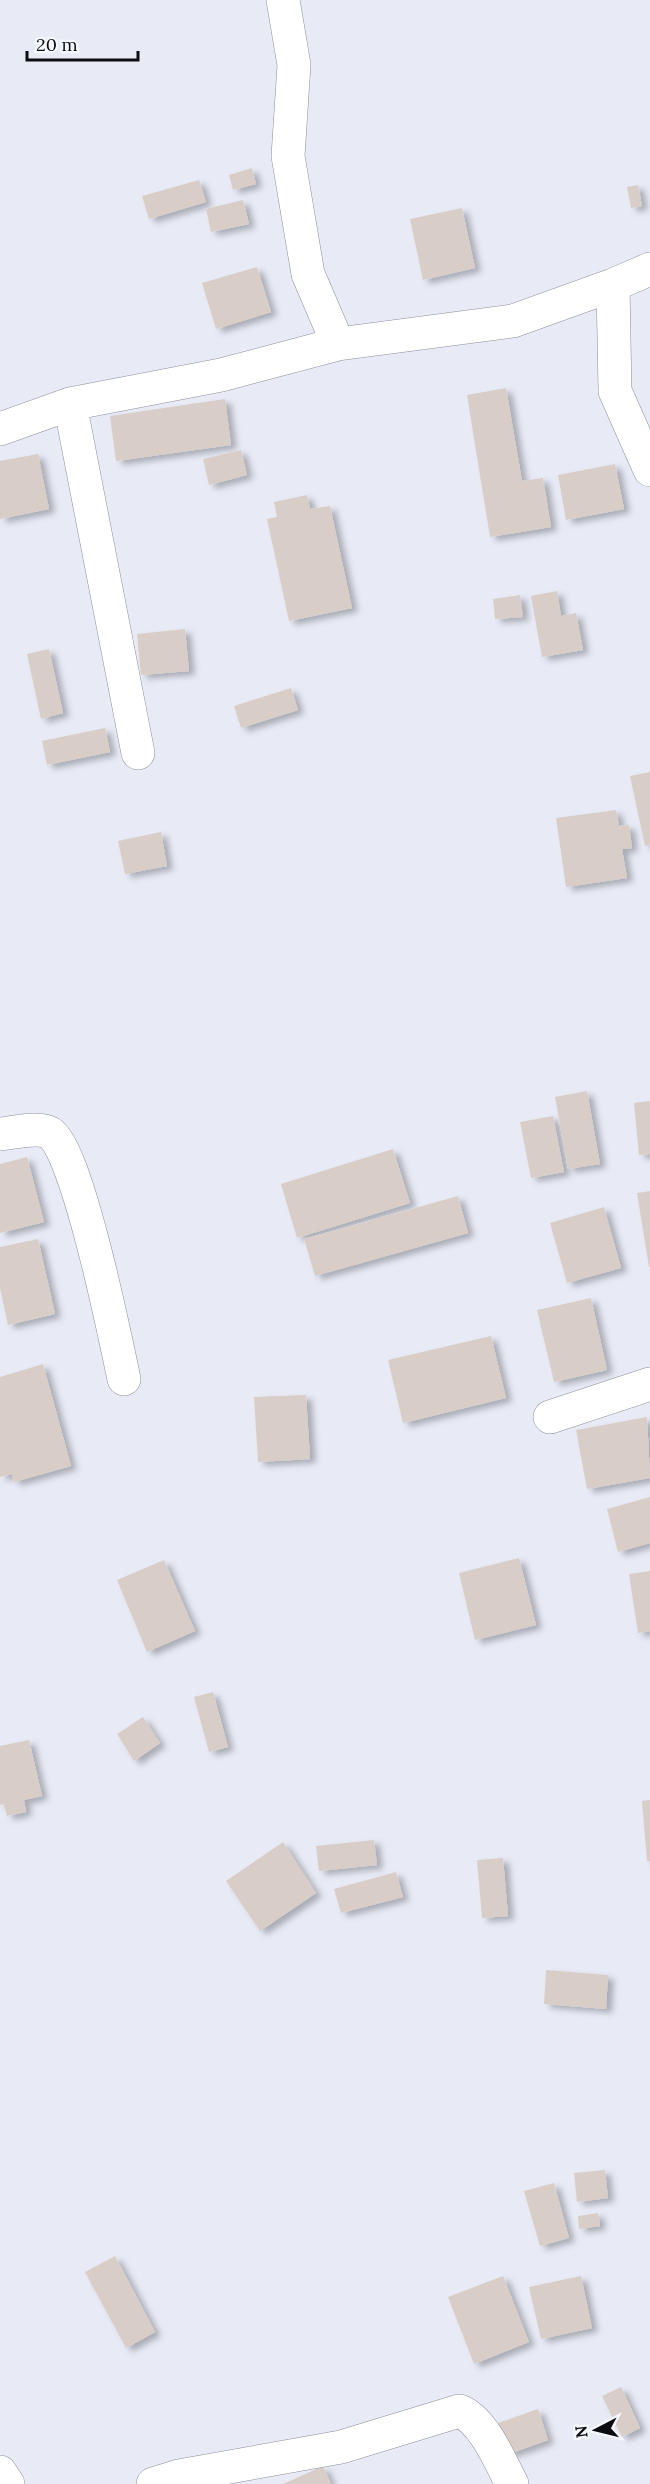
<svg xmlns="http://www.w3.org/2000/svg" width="650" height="2484" font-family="Lora,serif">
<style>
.building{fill:#d9cec7;filter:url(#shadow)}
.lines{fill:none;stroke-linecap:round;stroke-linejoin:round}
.minor-casing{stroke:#8c8e98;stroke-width:34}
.minor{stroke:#fff;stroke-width:33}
</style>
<defs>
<filter id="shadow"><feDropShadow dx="6" dy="4" stdDeviation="3" flood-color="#0004"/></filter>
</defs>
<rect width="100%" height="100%" fill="#e8ebf6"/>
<!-- building -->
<path class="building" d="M252,168l4,16 -23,6 -4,-15z
M199,180l7,22 -57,17 -7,-23z
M638,185l4,21 -11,2 -4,-21z
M243,200l6,24 -38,8 -5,-23z
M462,208l13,60 -52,12 -13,-61z
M257,267l14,45 -55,17 -14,-46z
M506,388l16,93 21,-3 8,49 -61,10 -23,-142z
M225,399l6,46 -115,16 -6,-45z
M241,450l6,25 -38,10 -6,-26z
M38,454l11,55 -49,10v-58z
M615,464l9,45 -58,11 -8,-45z
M307,495l3,14 20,-3 22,102 -63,13 -22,-102 10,-2 -3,-15z
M557,591l4,25 15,-3 7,37 -41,7 -11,-61z
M520,595l3,22 -28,2 -2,-20z
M185,629l4,42 -48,4 -4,-41z
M49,649l14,64 -22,6 -14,-65z
M291,688l7,22 -57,18 -7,-22z
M105,728l5,24 -63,13 -5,-24z
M650,772v73l-5,1 -15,-70z
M616,810l3,16 10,-1 3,23 -10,1 5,29 -61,9 -10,-69z
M161,832l6,34 -42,8 -7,-33z
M587,1091l13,73 -32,5 -13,-72z
M650,1101v53l-11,1 -5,-52z
M553,1116l11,56 -33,6 -11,-56z
M393,1149l17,54 -113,35 -16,-54z
M27,1157l17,65 -44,11v-69z
M650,1191v76h-1l-12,-74z
M458,1196l10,37 -153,43 -11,-37z
M604,1207l17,61 -54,15 -17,-60z
M38,1239l17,75 -47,11 -8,-37v-41z
M591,1298l16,72 -53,12 -17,-72z
M491,1336l15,62 -103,25 -15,-63z
M43,1364l28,102 -57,16 -2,-8 -12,3v-100z
M306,1395l4,64 -52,3 -4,-65z
M647,1417l3,61 -63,11 -11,-59z
M650,1497v46l-32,9 -11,-43z
M519,1558l17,67 -61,15 -16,-67z
M164,1560l31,71 -48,21 -30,-72z
M650,1571v60l-12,2 -9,-59z
M213,1692l15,55 -19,5 -15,-55z
M143,1717l17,26 -26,18 -17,-27z
M29,1740l13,56 -18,4 2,12 -19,4 -3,-12 -4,1v-59z
M650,1800v61h-3l-5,-60z
M374,1840l3,25 -58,6 -3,-25z
M283,1842l33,51 -56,38 -34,-50z
M503,1858l5,58 -26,2 -5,-58z
M396,1872l7,25 -62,16 -7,-24z
M546,1970l62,5 -2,34 -62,-5z
M605,2170l3,28 -31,4 -3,-29z
M554,2183l15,55 -29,8 -16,-55z
M598,2213l2,13 -21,3 -1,-13z
M115,2256l40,76 -29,16 -41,-76z
M503,2276l26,66 -55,22 -26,-67z
M581,2276l11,52 -51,11 -12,-52z
M621,2387l19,41 -18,9 -20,-41z
M538,2409l10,31 -39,14 -11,-31z
M323,2466l8,18h-48z"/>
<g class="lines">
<!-- minor casing -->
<g class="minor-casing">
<path id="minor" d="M283,0l11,65 -6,91 20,118 30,70
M613,285l2,106 35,79
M70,404l68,349
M0,429l70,-25 151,-29 117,-31 175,-23 100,-36 37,-16
M0,1134c14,-1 37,-8 50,-1 27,16 66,208 74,246
M550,1417l100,-33
M0,2472l8,12
M153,2484l26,-8 162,-29 118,-36c24,8 42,52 53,73"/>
</g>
<!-- minor -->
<use href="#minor" class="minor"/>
</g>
<!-- north arrow -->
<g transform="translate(596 2430) rotate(263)" stroke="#f6f8ff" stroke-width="4.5" paint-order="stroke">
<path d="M0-4.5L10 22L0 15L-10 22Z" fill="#0c0d10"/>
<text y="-9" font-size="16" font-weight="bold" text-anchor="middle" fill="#0c0d10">N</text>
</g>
<!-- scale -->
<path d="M27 51v9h111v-9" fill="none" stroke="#0c0d10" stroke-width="3"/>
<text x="36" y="51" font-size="18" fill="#0c0d10" stroke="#f6f8ff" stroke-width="4.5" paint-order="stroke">20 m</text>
</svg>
